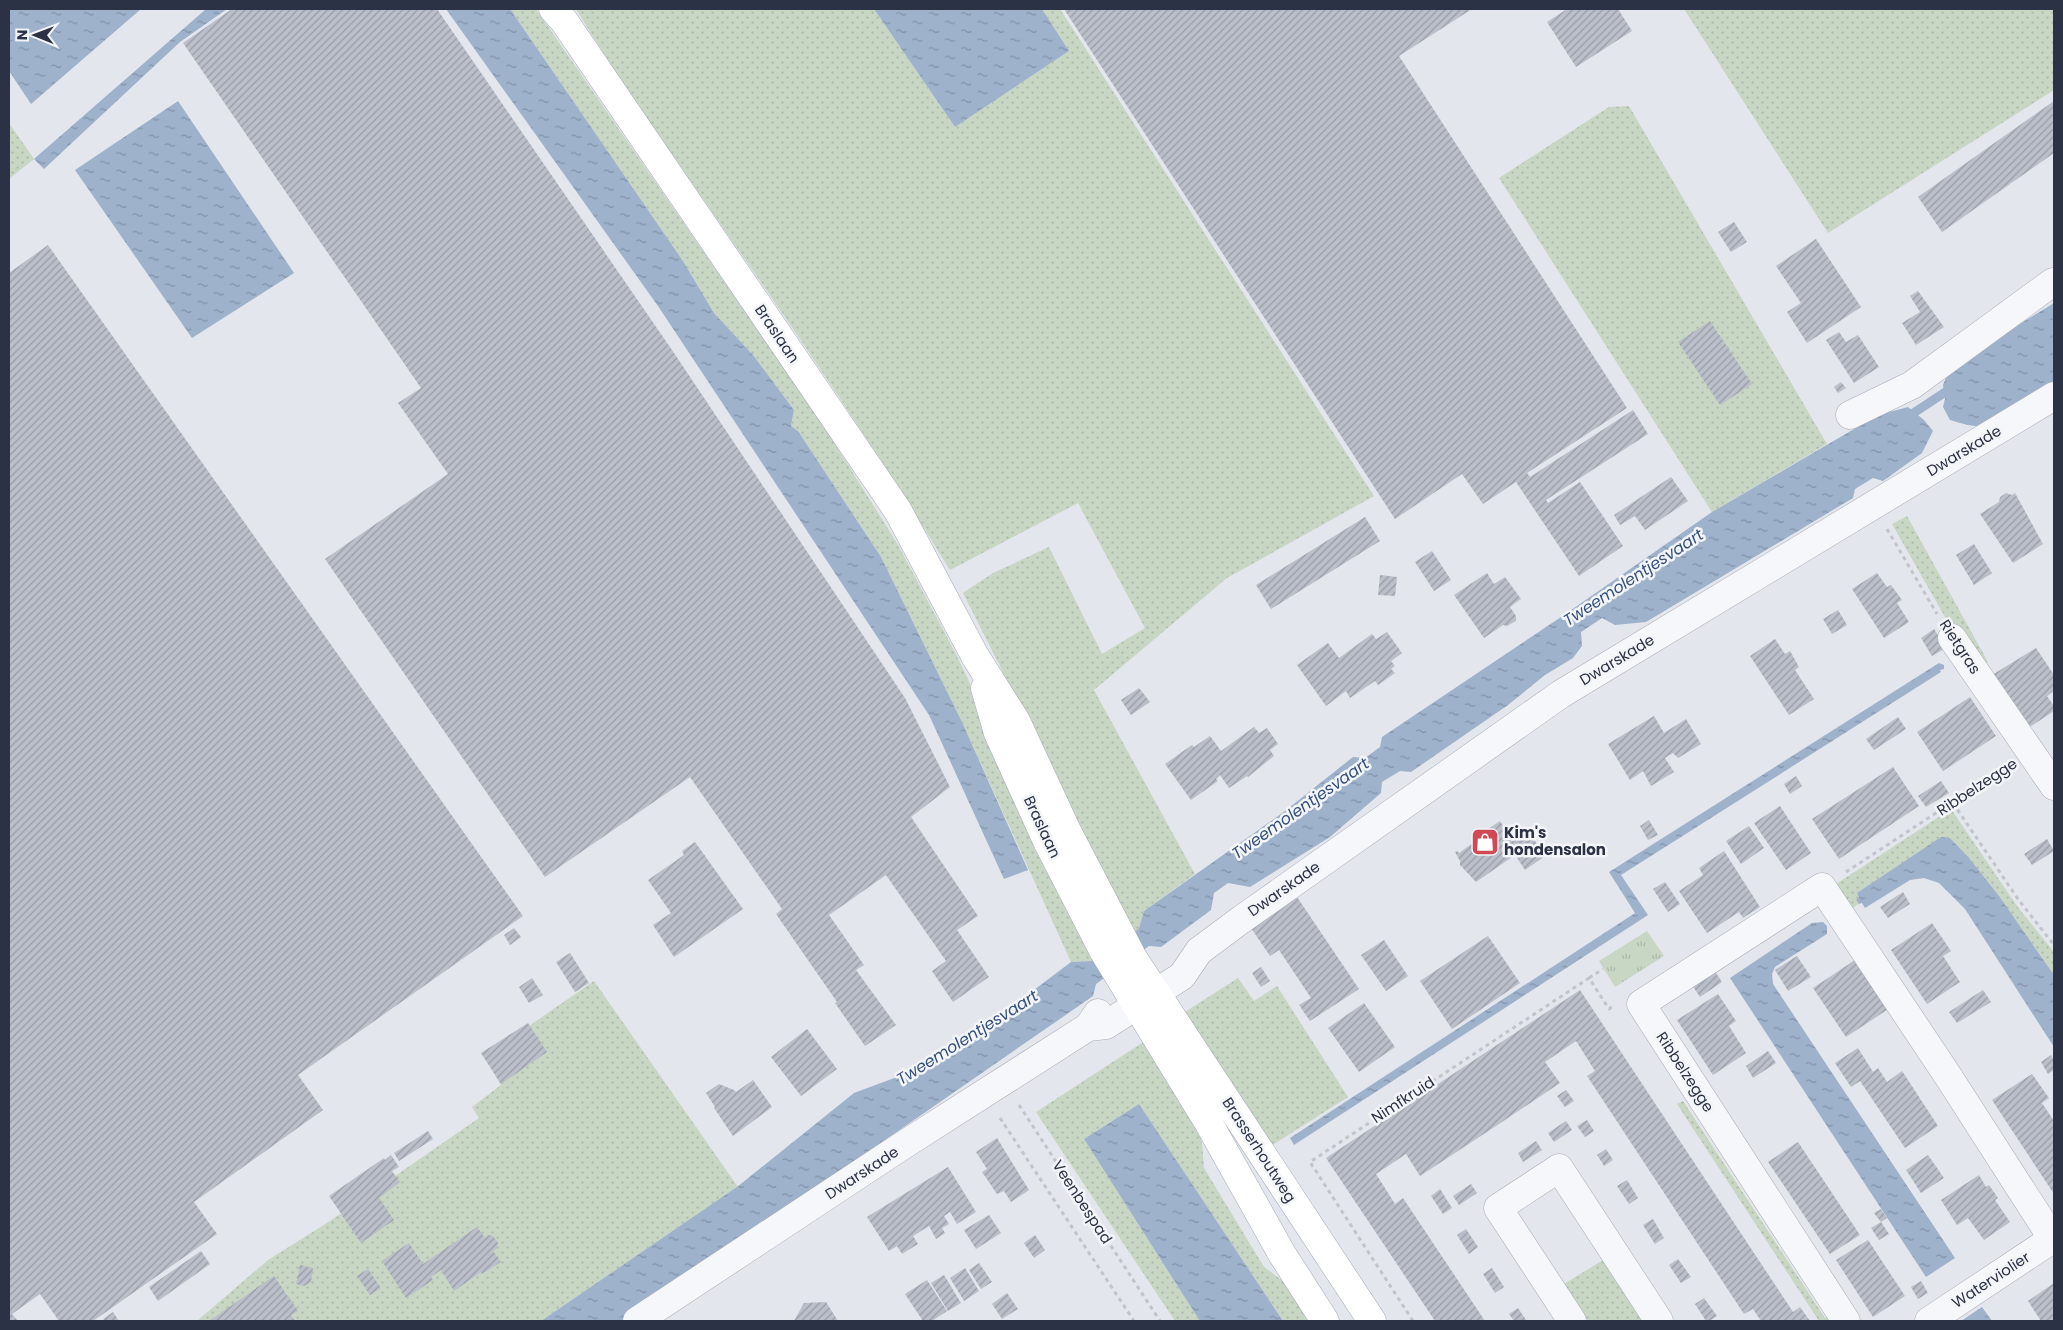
<svg xmlns="http://www.w3.org/2000/svg" width="2063" height="1330" font-family="Poppins,sans-serif">
<style>
.grass{fill:url(#grass-dots)}
.park{fill:url(#park-tufts)}
.water{fill:url(#water-ripples)}
.lines{fill:none;stroke-linecap:round;stroke-linejoin:round}
.stream{stroke:#9eb2cc;stroke-width:9}
.building{fill:url(#building-hatch)}
.minor-casing{stroke:#a8acb7;stroke-width:29}
.major-casing{stroke:#a2aab8;stroke-width:29}
.path{stroke:#c1c4cb;stroke-width:3;stroke-dasharray:4 4;stroke-linecap:butt}
.minor{stroke:#f6f7fa;stroke-width:28}
.major{stroke:#fff;stroke-width:28}
.labels{text-anchor:middle;stroke-width:5;stroke-linejoin:round;paint-order:stroke}
.street-label{font-size:15px;fill:#2b3245;stroke:#f3f5f9}
.poi-label{font-size:15px;font-weight:bold;fill:#2b3245;stroke:#f3f5f9;text-anchor:start}
.water-label{font-size:16px;font-style:italic;fill:#334f7a;stroke:#f3f5f9}
</style>
<defs>
<pattern id="grass-dots" width="8" height="8" patternUnits="userSpaceOnUse" patternTransform="scale(1.25)"><rect width="8" height="8" fill="#c8d6c4"/><path d="M2 2h.1M6 6h.1" fill="none" stroke="#acb8aa" stroke-width="1.8" stroke-linecap="round"/></pattern>
<pattern id="park-tufts" width="24" height="20" patternUnits="userSpaceOnUse" patternTransform="scale(1.25)"><rect width="24" height="20" fill="#c8d6c4"/><path d="M3 7l-1-3M5 7V3M7 7l1-3M15 17l-1-3M17 17v-4M19 17l1-3" fill="none" stroke="#acb8aa"/></pattern>
<pattern id="water-ripples" width="26" height="14" patternUnits="userSpaceOnUse" patternTransform="scale(1.25)"><rect width="26" height="14" fill="#9eb2cc"/><path d="M2 4q2-2 4 0t4 0M15 11q2-2 4 0t4 0" fill="none" stroke="#8191a7"/></pattern>
<pattern id="building-hatch" width="6" height="6" patternUnits="userSpaceOnUse" patternTransform="scale(1.25)"><rect width="6" height="6" fill="#babfca"/><path d="M-1 1l2-2M0 6l6-6M5 7l2-2" fill="none" stroke="#979ca6"/></pattern>
</defs>
<rect width="100%" height="100%" fill="#e3e6ec"/>
<!-- grass -->
<path class="grass" d="M510,9h26l285,413 76,121 59,111 143,302 -7,5 -21,1 -109,-240 -81,-165 -83,-126 -7,-5 3,-16 -41,-55 -39,-42 -31,-52z
M576,9h298l81,118 114,-76 -27,-42h18l314,487 -147,82 -133,112 101,184 -51,37 -5,17 -9,8 -54,-104 -68,-150 -45,-89 30,-20 56,-26 53,107 43,-26 -67,-125 -128,67c-70,-114 -145,-225 -222,-335 -51,-75 -105,-148 -152,-226z
M1684,9h370v81l-226,143z
M1629,106l198,338 -115,68 -213,-334 110,-71z
M9,123l25,36 -25,20z
M1907,516l81,146 -8,4 -31,-42 -57,-100z
M1951,809l66,97 37,46v23c-33,-47 -64,-95 -104,-137l-93,55 2,5 -3,2 3,4 -10,6 -16,-24z
M1238,978l16,23 23,-15 71,111 -77,49 -86,-134z
M594,981l144,206 -197,134h-344l71,-61 62,-39 149,-103 -7,-11 29,-22 -17,-28z
M1148,1039l52,81 4,48 60,99 30,22 21,32h-32l-144,-217 -55,35 116,182h-25l-139,-209z
M1683,1101l142,217 7,-2 3,5h-16l-142,-217z
M1603,1260l38,59v2h-53l-24,-37z"/>
<!-- park -->
<path class="park" d="M1647,931l17,25 -49,31 -16,-26z"/>
<!-- water -->
<path class="water" d="M9,9h132l-110,95 -22,-33z
M206,9h21l-47,33 -136,127 -10,-10z
M446,9h64l173,252 31,52 39,42 41,55 -3,16 7,5 83,126 81,165 66,148 -24,9 -75,-164 -271,-409z
M874,9h168l27,42 -114,76z
M178,101l116,172 -102,65 -117,-168z
M2054,303v78l-70,44c-12,3 -22,-2 -34,-5l-7,-13 2,-8 -2,-14 8,-19z
M1908,407l16,13 9,11 -11,22 -39,28 -10,-3 -18,11 -2,9 -207,124 -31,3 -13,-7 -21,14 1,14 -9,12 -28,17 -37,30 -97,67 -11,-1 -18,11 -1,11 -51,44 -80,50 -22,-4 -14,10 -3,17 -50,37 -12,-1 -53,38 -3,12 -469,325h-83l196,-134 117,-94 86,-32 131,-99 21,-1 38,-25 9,-8 5,-17 141,-100 68,-54 12,1 15,-11 2,-10 185,-124 145,-101 166,-97z
M1939,663l5,2v4l-4,1 1,2 -320,203 27,40 -354,230 -4,-7 345,-225 -26,-41z
M1941,837l9,1 19,20 30,38 55,79v72l-89,-138 -26,-26 -15,-5 -14,2 -45,28 -3,-5 -3,1 -3,-4 3,-3 -2,-4z
M1823,922l4,4v8l-52,33 -3,7 1,10 182,274 -29,19 -196,-299 82,-55z
M1139,1104l144,217h-83l-9,-14 -107,-168z
M1982,1307l10,14h-31z"/>
<g class="lines">
<!-- stream -->
<path class="stream" d="M1906,418l47,-31"/>
</g>
<!-- building -->
<path class="building" d="M232,9h205l235,341 233,348 45,89 -39,30 67,99 -21,14 32,47 -36,25 -21,-31 14,-10 -60,-86 -57,40 35,50 -8,5 40,55 -31,21 -30,-43 2,-1 -61,-88 6,-5 -92,-132 -145,100 -220,-318 123,-85 -50,-71 23,-15 -238,-345z
M1064,9h408l-73,47 228,352 -100,65 3,4 103,-67 15,24 -102,66 2,3 32,-21 43,64 -44,30 -63,-94 -33,22 -21,-30 -67,45z
M1567,9h51l14,22 -56,36 -29,-45z
M2054,101v52l-112,79 -24,-35z
M1734,222l13,20 -16,10 -13,-20z
M1816,239l45,68 -54,36 -20,-31 14,-9 -25,-37z
M48,245l475,671 -225,159 25,35 -129,92 23,32 -124,87h-34l-19,-27 -28,20 6,7h-9v-1048z
M1918,291l26,36 -28,18 -14,-22 18,-11 -10,-16z
M1710,321l42,63 -32,21 -42,-63z
M1839,332l7,10 12,-7 21,32 -25,16 -28,-43z
M1841,382l5,6 -8,5 -4,-6z
M1671,477l17,24 -43,29 -10,-14 -15,9 -6,-10z
M2006,493l6,2 3,-2 28,51 -30,19 -33,-49 19,-12 1,-5z
M1365,517l15,24 -109,68 -15,-24z
M1974,544l18,29 -18,12 -18,-30z
M1432,551l19,29 -17,11 -19,-29z
M1487,573l7,11 11,-7 16,22 -11,8 6,9v5l-9,5 -4,-1 -19,13 -30,-43z
M1877,573l10,14 4,-2 11,15 -5,3 12,19 -25,16 -32,-49z
M1380,575l17,2 -2,19 -17,-1z
M1838,610l9,15 -15,9 -9,-15z
M1934,629l12,19 -14,8 -11,-18z
M1387,632l15,21 -11,8 4,5 -4,3 4,4 -17,12 -3,-4 -25,17 -4,-7 -20,15 -29,-41 31,-22 11,15 33,-24 4,5z
M1775,639l10,15 5,-3 9,16 -4,3 19,29 -25,16 -39,-59z
M2036,648l18,27v16l-7,5 7,10v5l-26,17 -36,-53z
M1139,688l11,14 -19,13 -10,-15z
M1970,697l26,39 -53,35 -26,-39z
M1654,716l10,17 22,-14 15,25 -23,14 -5,-5 -8,5 9,14 -23,14 -8,-15 -13,9 -22,-36z
M1898,717l8,12 -32,21 -8,-11z
M1254,727l5,6 8,-5 11,16 -8,6 4,6 -26,21 -1,-1 -18,12 -9,-13 -4,4 2,2 -27,19 -26,-36 27,-19 2,2 16,-11 11,15z
M1893,767l26,39 -80,53 -27,-40z
M1796,776l6,10 -12,8 -6,-10z
M1941,781l8,12 -23,14 -8,-11z
M1780,806l31,47 -25,17 -32,-47z
M1649,820l9,15 -10,5 -8,-14z
M1500,821l13,20 15,-10 17,25 -20,14 -10,-15 -39,27 -16,-17v-4l-5,-9 2,-1 2,2 26,-19 -1,-2z
M1749,826l15,22 -23,16 -15,-23z
M2047,839l7,12 -22,14 -8,-11z
M695,842l48,67 -69,48 -21,-32 18,-12 -23,-33 36,-25 -2,-4z
M1724,851l36,56 -17,11 -4,-6 -32,21 -28,-42 24,-16 -4,-7z
M1665,882l15,22 -12,8 -15,-23z
M1903,892l7,12 -22,14 -8,-11z
M1297,897l62,92 -49,32 -11,-16 12,-7 -32,-48 -9,6 -19,-28z
M1932,923l19,28 -8,5 17,26 -33,22 -36,-54z
M514,928l7,9 -11,8 -6,-10z
M1488,936l32,47 -68,46 -32,-48z
M1384,940l24,36 -22,15 -25,-36z
M570,953l19,30 -14,9 -19,-30z
M1797,956l14,21 -23,14 -13,-21z
M1855,960l32,50 -41,27 -33,-49z
M1261,967l9,14 -9,6 -9,-14z
M1714,970l8,12 -22,15 -8,-12z
M532,978l11,17 -14,8 -10,-16z
M1580,990l213,322 7,-5 10,14h-49l-8,-12 -9,5 -157,-238 8,-5 -19,-30 -31,21 15,21 -61,41 -79,52 -14,-22 -30,20 19,30 8,-6 82,123h-50l-109,-163z
M1983,990l8,12 -34,21 -8,-11z
M1718,994l18,27 -7,5 17,27 -33,22 -36,-55z
M1364,1003l31,44 -36,25 -31,-44z
M528,1023l19,29 -46,32 -20,-31z
M807,1029l30,40 -36,27 -30,-39z
M1858,1048l15,24 5,-4 9,14 15,-11 36,55 -33,22 -45,-67 -9,6 -16,-24z
M1768,1051l8,12 -23,15 -7,-12z
M2051,1055l3,6v9l-6,4 -7,-12z
M2032,1074l17,24 -7,5 12,18v73l-62,-94z
M753,1080l19,27 -39,29 -19,-28 1,-1 -9,-14 13,-9 15,6 2,2z
M1566,1090l8,11 -9,6 -8,-11z
M1587,1120l7,11 -9,6 -8,-11z
M1566,1121l6,9 -18,12 -6,-9z
M428,1131l5,8 -34,22 -5,-8z
M997,1138l32,52 -18,12 -7,-11 -7,3 -15,-22 5,-3 -11,-17z
M1536,1141l6,9 -19,12 -5,-9z
M1798,1142l62,93 -30,19 -62,-92z
M1606,1149l7,11 -9,6 -7,-11z
M391,1155l8,12 -7,4 8,11 -21,16 15,22 -33,23 -32,-47 55,-38 1,2z
M1928,1155l16,23 -23,15 -15,-23z
M948,1167l28,45 -19,12 -7,-12 -6,4 5,8 -7,4 3,5 -9,6 -7,-13 -16,10 5,8 -16,10 -5,-8 -8,5 -22,-34z
M1979,1175l7,12 3,-2 9,13 -3,2 15,22 -26,18 -16,-22 -11,7 -16,-25z
M1627,1180l11,18 -9,6 -12,-18z
M1471,1184l6,9 -18,12 -6,-9z
M1440,1189l12,19 -9,6 -12,-18z
M1881,1209l6,9 -6,4 8,12 -10,6 -8,-12 10,-6 -7,-9z
M989,1215l12,18 -25,16 -12,-19z
M1653,1219l11,19 -9,6 -12,-19z
M477,1227l8,11 3,-3 5,1 5,7 -1,5 -4,3 8,11 -19,12 -1,-2 -27,19 -13,-21 -10,7 2,3 -27,18 -24,-37 27,-18 14,21z
M1466,1229l12,18 -9,7 -12,-19z
M1035,1235l10,15 -11,8 -10,-15z
M1868,1240l37,56 -32,21 -37,-57z
M201,1251l9,13 -52,37 -9,-14z
M1678,1259l13,18 -10,6 -12,-18z
M979,1263l13,19 -11,7 -12,-19z
M300,1265l13,3 -2,14 -7,4 -8,-2z
M965,1268l14,23 -15,10 -14,-23z
M1492,1268l12,19 -9,6 -12,-19z
M368,1269l13,19 -11,7 -13,-19z
M944,1275l17,28 -13,8 -17,-28z
M274,1276l24,35 -7,4 4,6h-86z
M927,1280l20,31 -15,10h-9l-18,-27z
M1921,1281l7,12 -10,6 -7,-12z
M2054,1283v38h-13l-13,-20z
M1007,1293l11,16 -16,10 -10,-15z
M1704,1298l13,18 -8,5h-3l-11,-17z
M826,1302l12,19h-44l10,-18z
M1518,1308l6,9 3,4h-13l-5,-7z
M113,1312l6,9h-14l-2,-2z"/>
<g class="lines">
<!-- minor casing -->
<g class="minor-casing">
<path id="minor" d="M1850,415l62,-30 141,-103
M1952,638l102,148
M1088,1027l18,-2 76,-49 17,-25 43,-32 319,-225 493,-298
M637,1321l268,-177 183,-117 10,-14
M1572,1321l-74,-113 61,-40 100,153
M1846,1321l-205,-317 181,-117 126,189 106,165
M1929,1321l125,-83"/>
</g>
<!-- major casing -->
<g class="major-casing">
<path id="major" d="M553,9l11,12 334,490 77,145 41,65 50,108 67,129 239,363
M985,688l13,45 49,108 57,111 104,170 74,132 43,67"/>
</g>
<!-- path -->
<path class="path" d="M1887,529l50,85
M1953,803l65,96 36,46
M1846,872l160,-105
M1589,978l14,-9
M1019,1105l141,216
M1000,1118l134,203
M1413,1321l-103,-159 279,-184 20,31 5,-4"/>
<!-- minor -->
<use href="#minor" class="minor"/>
<!-- major -->
<use href="#major" class="major"/>
</g>
<!-- icons -->
<defs>
<g id="shop-square" transform="scale(1.4375)"><rect x="-9" y="-9" width="18" height="18" rx="4" fill="#d24854" stroke="#f3f5f9"/><path d="M-5-2.5h2.3a2.7 3.5 0 0 1 5.4 0H5L5.5 6h-11ZM-1.5-2.5h3a1.5 2.3 0 0 0-3 0Z" fill="#fff"/></g>
</defs>
<g fill-rule="evenodd">
<use href="#shop-square" x="1485" y="842"/>
</g>
<g class="labels">
<!-- street labels -->
<g class="street-label">
<text transform="translate(777 334) rotate(56)" y="5">Braslaan</text>
<text transform="translate(1964 451) rotate(-31)" y="5">Dwarskade</text>
<text transform="translate(1960 647) rotate(57)" y="5">Rietgras</text>
<text transform="translate(1617 660) rotate(-31)" y="5">Dwarskade</text>
<text transform="translate(1977 787) rotate(-33)" y="5">Ribbelzegge</text>
<text transform="translate(1042 827) rotate(65)" y="5">Braslaan</text>
<text transform="translate(1284 889) rotate(-35)" y="5">Dwarskade</text>
<text transform="translate(1685 1072) rotate(57)" y="5">Ribbelzegge</text>
<text transform="translate(1403 1100) rotate(-33)" y="5">Nimfkruid</text>
<text transform="translate(1259 1150) rotate(57)" y="5">Brasserhoutweg</text>
<text transform="translate(862 1173) rotate(-33)" y="5">Dwarskade</text>
<text transform="translate(1082 1202) rotate(57)" y="5">Veenbespad</text>
<text transform="translate(1991 1280) rotate(-33)" y="5">Waterviolier</text>
</g>
<!-- poi labels -->
<g class="poi-label">
<text x="1504" y="838">Kim's<tspan x="1504" dy="17">hondensalon</tspan></text>
</g>
<!-- water labels -->
<g class="water-label">
<text transform="translate(1633 577) rotate(-33)" y="6">Tweemolentjesvaart</text>
<text transform="translate(1300 808) rotate(-35)" y="6">Tweemolentjesvaart</text>
<text transform="translate(967 1037) rotate(-32)" y="6">Tweemolentjesvaart</text>
</g>
</g>
<!-- border -->
<rect width="2063" height="1330" fill="none" stroke="#2b3245" stroke-width="20"/>
<!-- north arrow -->
<g transform="translate(35 35) rotate(271)" stroke="#f3f5f9" stroke-width="4" paint-order="stroke">
<path d="M0-4L9 19L0 12L-9 19Z" fill="#2b3245"/>
<text y="-8" font-size="14" font-weight="bold" text-anchor="middle" fill="#2b3245">N</text>
</g>
</svg>
